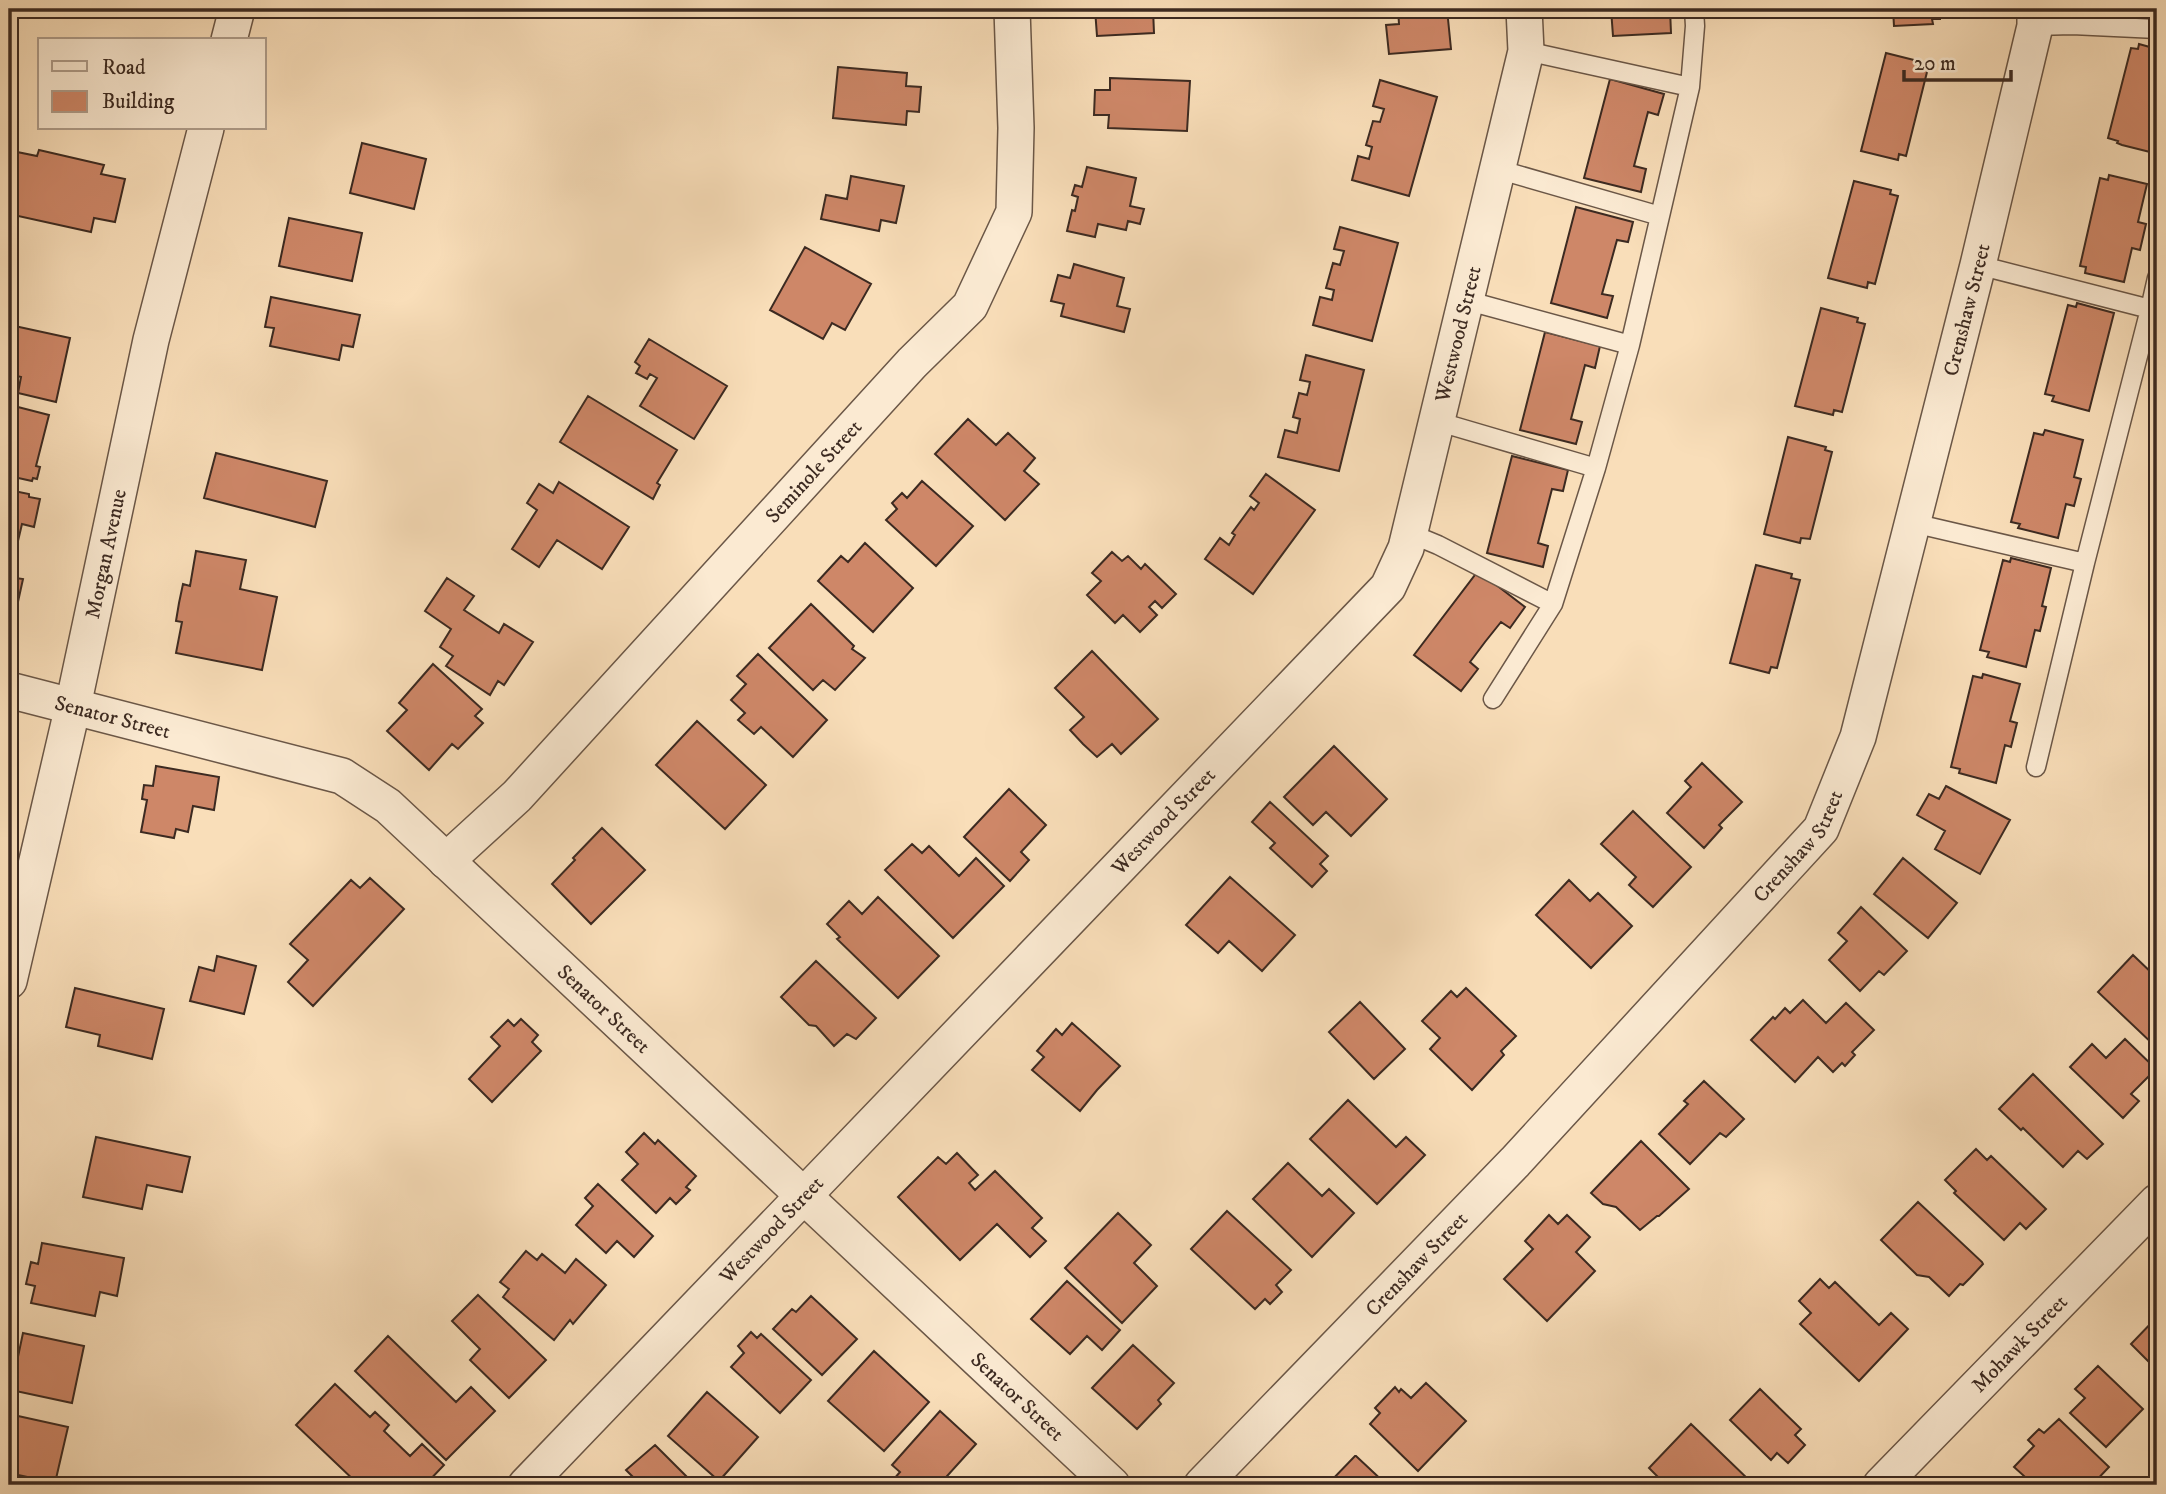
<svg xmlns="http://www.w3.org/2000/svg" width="2166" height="1494" font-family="'IM FELL DW Pica',serif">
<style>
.building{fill:#ce8768;stroke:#3c2a21;stroke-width:2}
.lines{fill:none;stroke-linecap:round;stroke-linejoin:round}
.lane-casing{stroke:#6b5747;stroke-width:21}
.street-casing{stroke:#6b5747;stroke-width:38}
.lane{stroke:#fbead2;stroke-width:18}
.street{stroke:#fbead2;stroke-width:35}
.labels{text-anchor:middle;stroke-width:7;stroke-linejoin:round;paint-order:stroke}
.street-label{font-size:21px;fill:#3c2a21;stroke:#fbead2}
</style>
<rect width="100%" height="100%" fill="#f9deb9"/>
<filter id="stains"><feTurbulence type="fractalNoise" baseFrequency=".00286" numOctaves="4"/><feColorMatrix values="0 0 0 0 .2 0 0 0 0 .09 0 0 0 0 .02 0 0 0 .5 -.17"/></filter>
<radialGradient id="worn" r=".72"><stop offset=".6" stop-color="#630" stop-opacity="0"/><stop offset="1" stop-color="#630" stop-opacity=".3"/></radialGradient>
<!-- building -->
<path class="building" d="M1095,9h58l1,24 -57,3z
M1398,9h49l4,40 -62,5 -3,-29 13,-1z
M1611,9h59l1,24 -58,3z
M1893,9h47v10h-8l1,5 -39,2z
M2139,44l18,5v91l-3,13 -32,-8 -5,-2 1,-2 -10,-3 23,-90 7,1z
M1886,53l36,9 -1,5 7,1 -22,88 -7,-2 -1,6 -37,-9z
M838,67l69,6 -1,13 15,1 -2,25 -12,-1 -1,14 -73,-7z
M1110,78l80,3 -3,50 -79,-3 1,-13h-15l1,-25h15z
M1610,79l54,15 -6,21 -10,-3 -14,54 12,3 -5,23 -57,-14z
M1380,80l57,17 -28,99 -57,-16 6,-24 11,3 3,-12 -6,-2 7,-24 7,1 4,-13 -11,-3z
M362,143l64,16 -12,50 -64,-16z
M39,150l65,15 -3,9 24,5 -10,43 -21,-4 -3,14 -82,-18v-25l8,-37 20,4z
M1087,167l49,11 -6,28 14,3 -4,15 -12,-3 -2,9 -28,-6 -3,13 -28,-6 5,-21 3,1 3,-14 -6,-2 3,-10 7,2z
M2109,175l38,9 -9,38 8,2 -6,26 -8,-2 -8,34 -39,-9 1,-6 -6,-1 20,-88 8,2z
M851,176l53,10 -8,37 -15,-3 -2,11 -58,-12 5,-24 21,4z
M1854,181l37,9 -1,4 8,2 -23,88 -7,-2 -1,6 -39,-10z
M1576,207l57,15 -5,20 -11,-2 -15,54 11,2 -6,22 -56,-15z
M289,218l73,15 -10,48 -73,-15z
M1340,227l58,16 -26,98 -59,-16 7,-28 12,3 2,-10 -8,-2 7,-25 7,2 4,-14 -10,-2z
M805,247l66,37 -26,46 -13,-7 -9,16 -53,-29z
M1074,264l50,14 -7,28 13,3 -6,23 -63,-16 3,-12 -13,-3 7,-26 12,3z
M271,297l89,18 -7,32 -11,-2 -3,15 -69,-14 4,-18 -9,-1z
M2077,303l37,10 -25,98 -37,-10 2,-5 -9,-2 23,-89 8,2z
M1821,308l37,10 -1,4 8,2 -23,88 -8,-2 -1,5 -38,-9z
M10,325l60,13 -14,64 -38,-9 3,-16 -12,-3z
M1545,332l55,14 -5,22 -10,-3 -14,54 11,3 -6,22 -56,-14z
M649,339l78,47 -33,53 -54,-33 17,-28 -7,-4 -3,5 -11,-6 4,-7 -5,-4z
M1306,355l58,15 -25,101 -61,-14 7,-27 12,3 3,-14 -7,-2 6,-24 8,2 2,-8 1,-5 -10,-2z
M588,396l89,54 -20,33 3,2 -7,14 -93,-57z
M14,406l35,9 -13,51 4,1 -3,12 -4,-1 -1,3 -23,-5v-62l3,1z
M968,419l28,26 12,-12 27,25 -11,13 15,13 -34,36 -70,-66z
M2045,430l38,10 -9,37 7,2 -7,27 -8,-2 -8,34 -40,-10 2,-4 -9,-2 23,-89 9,2z
M1788,437l38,10 -1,3 7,2 -22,87 -9,-1 -1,5 -36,-9z
M216,453l111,28 -12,46 -111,-29z
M1512,456l56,14 -5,21 -11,-2 -14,54 10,3 -5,21 -56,-14z
M1266,474l49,36 -62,84 -48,-35 15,-21 9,7 6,-10 -3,-2 19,-26 3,3 5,-7 -9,-7z
M922,481l51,45 -37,40 -50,-46 11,-11 -5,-6 10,-10 5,5z
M559,482l70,45 -27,42 -45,-29 -18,27 -27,-18 25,-39 -10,-7 12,-19 14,9z
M9,490l20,4v3l11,2 -6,28 -12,-3 -4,17 -6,-2 -1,7 -2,-1z
M865,543l48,45 -40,44 -55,-51 23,-25 7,6z
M196,551l50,9 -6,29 37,8 -15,73 -86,-17 6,-31 -6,-1 3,-18 4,-19 7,2z
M1112,552l10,9 6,-5 13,13 4,-5 31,30 -14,14 -7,-7 -6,6 8,8 -17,17 -17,-17 -8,8 -28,-28 14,-14 -9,-8z
M2011,558l40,10 -9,38 4,1 -6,24 -5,-1 -9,37 -39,-10 2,-5 -9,-2 23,-90 7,2z
M1756,565l36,9 -1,4 9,2 -23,88 -6,-1 -2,6 -39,-10z
M1478,571l47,36 -15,21 -9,-6 -16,20 -15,20 8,7 -17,22 -47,-36z
M9,577l14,2 -7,32 -7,-1z
M447,578l27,18 -10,14 35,23 5,-9 29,18 -29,43 -6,-4 -8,14 -44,-29 7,-10 -13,-9 11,-18 -26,-18z
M811,604l43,42 -2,3 13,9 -30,32 -12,-10 -10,10 -44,-42z
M1092,651l66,68 -37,35 -9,-10 -15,13 -14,-13 -13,-14 14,-13 -29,-29z
M758,654l69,66 -34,37 -32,-30 -7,7 -16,-14 7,-7 -14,-13 15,-16 -9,-8z
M433,664l49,45 -7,7 8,7 -25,26 -6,-5 -23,26 -42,-39 20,-21 -8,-7z
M1983,674l37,10 -10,37 7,2 -6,24 -6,-2 -9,38 -37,-10 1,-4 -9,-2 22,-91 9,2z
M697,721l69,64 -41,44 -69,-64z
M1334,746l53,53 -36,37 -25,-24 -13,13 -29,-28z
M1702,763l40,39 -23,23 3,3 -18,20 -37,-35 24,-26 -6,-6z
M156,766l63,11 -5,33 -21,-4 -5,26 -12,-3 -2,9 -33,-6 6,-32 -5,-1 2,-14 9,1z
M1946,786l64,34 -30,54 -45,-25 10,-18 -28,-16 12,-21 10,5z
M1009,789l37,36 -25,27 8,8 -19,21 -46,-44z
M1270,802l58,54 -8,8 7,7 -15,16 -42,-39 5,-5 -23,-21z
M1633,811l58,56 -38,40 -24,-22 7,-8 -35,-33z
M602,828l43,42 -54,54 -39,-40 23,-24 -2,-2z
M912,844l10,9 7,-7 30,30 17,-18 28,28 -51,52 -68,-68z
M1903,858l54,45 -29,35 -54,-44z
M1230,877l65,58 -33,36 -33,-30 -11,12 -32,-28z
M370,878l34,31 -91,97 -25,-24 20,-22 -18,-16 61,-64 9,8z
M1569,880l21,21 8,-8 34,33 -41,42 -55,-53z
M878,897l61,59 -41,42 -61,-59 3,-2 -13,-13 22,-23 13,13z
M1861,907l46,44 -23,24 -5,-4 -19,20 -31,-31 18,-19 -9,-8z
M2133,955l24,23v70l-59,-56z
M217,956l39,10 -12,48 -54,-13 9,-34 15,4z
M816,961l60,57 -20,21 -9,-5 -13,12 -18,-20 -7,-1 -28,-28z
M75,988l89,21 -12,50 -54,-13 2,-11 -34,-8z
M1466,988l50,48 -15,15 3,4 -32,35 -42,-41 10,-11 -18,-17 29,-30 6,6z
M1803,1000l23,23 20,-20 28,27 -22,22 3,3 -10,11 -3,-3 -9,9 -15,-15 -23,25 -44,-42 22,-23 2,2 10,-11 5,5z
M1360,1002l45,47 -31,30 -45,-47z
M521,1019l17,16 -6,7 9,9 -49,51 -23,-23 31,-33 -9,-9 17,-17 6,6z
M1072,1023l48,43 -23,24 -17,21 -48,-41 12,-13 -7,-6 19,-22 6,6z
M2125,1039l31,30 -25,25 8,7 -16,17 -53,-51 22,-23 14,14z
M2033,1074l70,70 -16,15 -9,-8 -15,16 -40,-39 -2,2 -22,-21z
M1704,1081l40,38 -18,18 -6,-4 -30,31 -31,-30 29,-30 -4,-3z
M1348,1100l48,47 10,-10 19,18 -48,49 -67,-65z
M644,1133l11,11 3,-4 38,36 -10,11 4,3 -14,14 -6,-6 -14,15 -34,-33 16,-16 -12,-12z
M96,1137l94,20 -8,35 -35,-7 -5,24 -59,-12z
M1641,1141l48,48 -30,27h-2l-17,14 -24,-23 -13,-3 -12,-11z
M1976,1149l11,11 4,-4 55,53 -20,20 -6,-6 -16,17 -50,-47 2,-2 -11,-11z
M957,1153l21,22 -9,8 6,7 20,-19 47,47 -10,10 14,13 -16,16 -33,-33 -37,36 -62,-63 40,-40 8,7z
M1288,1163l34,33 7,-7 25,24 -42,44 -59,-58z
M598,1184l55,52 -19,21 -17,-16 -11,12 -30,-28 17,-19 -8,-8z
M1918,1202l64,60 1,2 -13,14 -7,7 -3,-1 -11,12 -20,-19 -12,-2 -36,-35z
M1227,1211l64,59 -15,15 6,7 -12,12 -5,-5 -10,10 -64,-60z
M1118,1213l33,32 -17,18 23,23 -35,37 -57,-55z
M1549,1215l9,9 9,-9 23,22 -14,15 19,19 -48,50 -43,-42 29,-30 -8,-8z
M42,1243l82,15 -7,38 -17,-4 -5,24 -64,-13 4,-17 -9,-2 5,-22 7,2z
M526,1251l11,9 5,-6 23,19 11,-14 30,26 -33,39 -3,-4 -16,20 -51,-43 6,-8 -9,-7z
M1820,1279l9,9 6,-6 44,43 12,-12 17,16 -49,52 -59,-57 11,-11 -12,-12z
M1067,1281l53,49 -18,20 -15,-14 -17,18 -39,-35z
M478,1295l68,65 -37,38 -39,-38 10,-11 -28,-28z
M811,1296l46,43 -35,36 -49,-46 19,-20 4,3z
M2157,1317v53l-26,-26z
M751,1332l6,6 4,-4 50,46 -31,33 -49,-46 13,-14 -6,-7z
M23,1333l61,13 -12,57 -61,-13z
M388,1336l68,66 15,-15 24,24 -49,49 -91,-89z
M1133,1345l41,38 -16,17 3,4 -24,25 -45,-41z
M874,1351l55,51 -45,49 -56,-50z
M2098,1366l45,43 -37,38 -36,-34 15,-15 -10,-9z
M1426,1383l40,38 -48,50 -48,-47 10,-11 -5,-5 20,-21 4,5 2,-3 10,9z
M335,1384l35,33 5,-5 14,13 -5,6 26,25 12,-12 22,21 -19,20h-66l-63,-60z
M1760,1389l41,40 -6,6 10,10 -17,18 -11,-10 -6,7 -41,-40z
M707,1392l51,45 -39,44 -51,-45z
M940,1411l36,33 -37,41h-16l-5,-4 -4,4h-13l-7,-6 6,-7 -8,-7z
M9,1414l59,13 -13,56 -46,-10z
M2059,1419l50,48 -17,18h-58l-20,-18 20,-21 -6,-6 11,-11 5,4z
M1691,1424l60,58 -3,3h-82l-17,-17z
M655,1445l32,32 -4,3 5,5h-64l9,-8 -7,-7z
M1355,1456h1l31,29h-60z"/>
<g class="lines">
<!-- lane casing -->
<g class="lane-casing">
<path id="lane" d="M2035,26l37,-1 85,4
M1526,51l164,36
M1497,169l163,47
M1978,265l172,44 -65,254
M1465,300l165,45
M2150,309l7,-31
M1436,421l160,47
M1913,523l172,40 -49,204
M1409,533l29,12 115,59
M1493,699l60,-95 43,-136 34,-123 60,-258 5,-61 -1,-17"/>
</g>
<!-- street casing -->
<g class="street-casing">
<g id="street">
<path d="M229,40l8,-31"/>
<path id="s1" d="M9,690l333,86 46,30 724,679"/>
<path id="s2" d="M446,861l71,-65 395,-433 58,-57 44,-94 2,-84 -4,-119"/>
<path id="s3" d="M9,981l64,-275 78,-366 55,-212"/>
<path id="s4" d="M526,1485l862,-898 18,-39 120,-497 -2,-42"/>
<path id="s5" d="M1202,1485l313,-323 306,-333 37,-92 120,-472 57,-239v-17"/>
<path id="s6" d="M1881,1485l276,-283"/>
</g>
</g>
<!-- lane -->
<use href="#lane" class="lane"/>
<!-- street -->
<use href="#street" class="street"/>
</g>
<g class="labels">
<!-- street labels -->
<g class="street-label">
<text dy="7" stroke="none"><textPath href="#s5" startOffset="1442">Crenshaw Street</textPath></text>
<text dy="7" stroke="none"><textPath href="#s4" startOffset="1508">Westwood Street</textPath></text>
<text dy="7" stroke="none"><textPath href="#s2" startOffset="536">Seminole Street</textPath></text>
<text dy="7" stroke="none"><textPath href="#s3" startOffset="438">Morgan Avenue</textPath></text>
<text dy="7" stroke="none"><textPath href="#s1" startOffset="107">Senator Street</textPath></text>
<text dy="7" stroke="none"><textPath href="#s4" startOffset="920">Westwood Street</textPath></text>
<text dy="7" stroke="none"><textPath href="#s5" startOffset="875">Crenshaw Street</textPath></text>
<text dy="7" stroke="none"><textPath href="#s1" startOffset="695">Senator Street</textPath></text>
<text dy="7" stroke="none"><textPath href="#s4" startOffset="354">Westwood Street</textPath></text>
<text dy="7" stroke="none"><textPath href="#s5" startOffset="308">Crenshaw Street</textPath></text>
<text dy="7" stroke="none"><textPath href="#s6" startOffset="198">Mohawk Street</textPath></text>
<text dy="7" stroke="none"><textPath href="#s1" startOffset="1262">Senator Street</textPath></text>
</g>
</g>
<!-- margin -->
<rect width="2166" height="1494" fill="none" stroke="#f9deb9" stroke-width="35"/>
<rect x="10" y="10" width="2145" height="1473" fill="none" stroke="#3c2a21" stroke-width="3.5"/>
<rect x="18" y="18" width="2131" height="1459" fill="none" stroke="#3c2a21" stroke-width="2"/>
<!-- legend -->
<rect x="38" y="38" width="228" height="91" fill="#fbead2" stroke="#af9d8b" stroke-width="2"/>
<rect x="52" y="61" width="35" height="10" fill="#fbead2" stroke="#af9d8b" stroke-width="2"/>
<text x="102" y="74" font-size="21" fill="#3c2a21">Road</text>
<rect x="52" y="91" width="35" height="21" fill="#ce8768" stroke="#af9d8b" stroke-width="2"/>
<text x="102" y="108" font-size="21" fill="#3c2a21">Building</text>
<!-- scale -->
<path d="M1904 70v10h107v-10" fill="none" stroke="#3c2a21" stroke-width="3.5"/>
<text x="1914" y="70" font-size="21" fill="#3c2a21" stroke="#fbead2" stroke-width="5" paint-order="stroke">20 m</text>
<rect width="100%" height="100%" filter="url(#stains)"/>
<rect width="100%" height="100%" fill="url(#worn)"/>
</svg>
